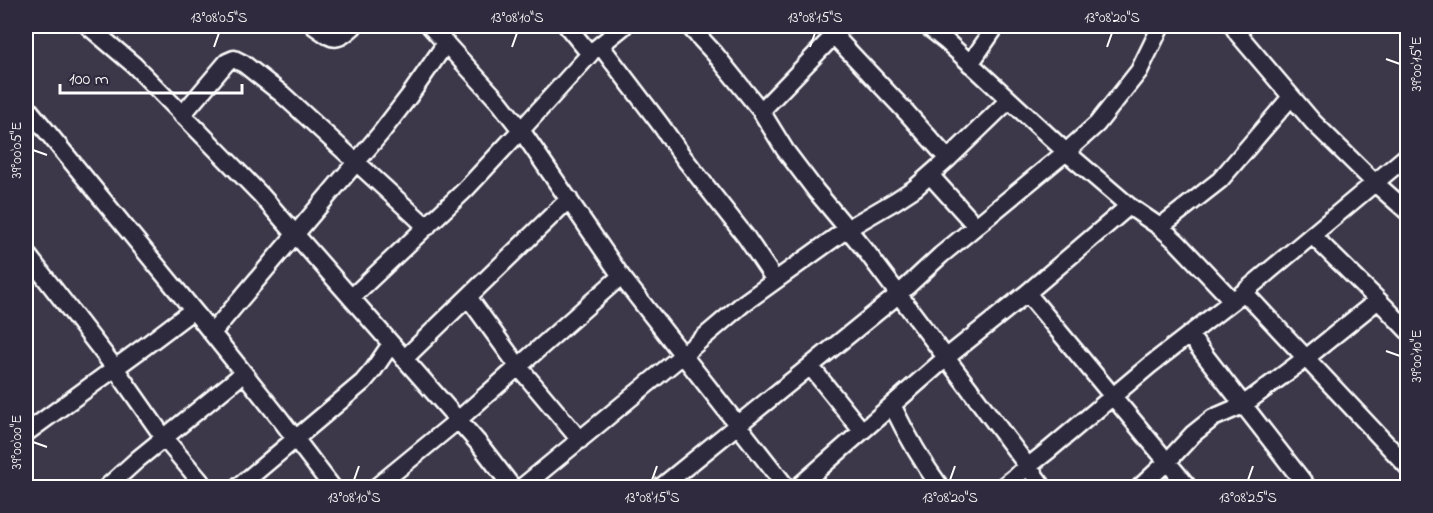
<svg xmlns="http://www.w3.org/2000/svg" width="1433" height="513" font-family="'Indie Flower',sans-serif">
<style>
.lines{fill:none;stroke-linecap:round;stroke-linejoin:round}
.minor-casing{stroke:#fff;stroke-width:21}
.minor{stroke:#2f2a3d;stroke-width:16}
.ticks{fill:none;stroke:#fff;stroke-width:2}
.neatline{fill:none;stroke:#fff;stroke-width:2}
.ticks-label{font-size:15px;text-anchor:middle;fill:#fff}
</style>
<rect width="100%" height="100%" fill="#3c3749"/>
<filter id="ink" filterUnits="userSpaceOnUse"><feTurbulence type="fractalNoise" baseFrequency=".0167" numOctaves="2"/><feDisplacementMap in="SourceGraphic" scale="12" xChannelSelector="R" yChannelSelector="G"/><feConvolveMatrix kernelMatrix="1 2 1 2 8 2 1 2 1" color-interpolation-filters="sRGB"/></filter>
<g filter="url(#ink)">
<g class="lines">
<!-- minor casing -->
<g class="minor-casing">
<path id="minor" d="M88,26l46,39 127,130 219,250 33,43
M314,26c20,14 21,17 40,0
M567,26l23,28 -69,76 100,146 166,212
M689,26l26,28 46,57 24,39 31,41 50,60 178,237
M825,26l82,87 41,46
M927,26l19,15 120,111 63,54 31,21 17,15 55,58
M1233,26l5,8 75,88 62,61 33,29
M600,45l60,79 24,34 62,79 29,43
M593,51l31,-25
M970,64l26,-38
M26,106l177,216 75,94 55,72
M761,111l82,-85
M182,115l45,-53 7,-3 10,5 38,30 145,133
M930,175l46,51
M1160,227l60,-47 71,-83
M1312,235l74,73 22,23
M26,253l89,115 49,70 42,50
M1244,292l164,175
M1027,293l162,195
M468,297l50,69 62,74
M351,298l114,-108 56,-60 -21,-27 -70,-77
M212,333l168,-199 30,-39 36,-52
M1189,335l119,153
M404,359l165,-160
M810,366l52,65
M892,405c14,29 30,57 49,83
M26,433l118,-86 49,-37
M106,488l32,-29 106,-86
M237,488l126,-106 11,-13 17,-25
M375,488l83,-68 163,-144
M521,488l163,-134 60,-51 103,-74 48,-28 20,-13 33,-29 61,-59
M660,488l239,-194 42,-39 125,-103 31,-28 42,-53 22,-45
M797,488l150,-131 80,-64 102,-87
M1001,488l48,-38 101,-85 94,-73 164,-137
M1139,488l29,-27 25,-27 20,-16 30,-13 63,-47 72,-58"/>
</g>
<!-- minor -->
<use href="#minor" class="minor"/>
</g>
</g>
<!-- ticks -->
<path class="ticks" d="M214,47l5,-14M512,47l5,-14M810,47l5,-14M1107,47l5,-14M1386,59l14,5M33,150l14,5M1386,351l14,5M33,442l14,5M354,480l5,-14M652,480l5,-14M950,480l5,-14M1248,480l5,-14"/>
<!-- margin -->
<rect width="1433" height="513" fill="none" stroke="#2f2a3d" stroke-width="66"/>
<!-- scale -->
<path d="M60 84v9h182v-9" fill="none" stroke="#ffffff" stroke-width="3"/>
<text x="69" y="84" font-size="18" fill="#ffffff" stroke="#2f2a3d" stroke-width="4.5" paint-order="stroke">100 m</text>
<rect x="33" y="33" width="1367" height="447" class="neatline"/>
<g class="ticks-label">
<text x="219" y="22">13°08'05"S</text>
<text x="517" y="22">13°08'10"S</text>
<text x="815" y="22">13°08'15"S</text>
<text x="1112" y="22">13°08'20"S</text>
<text transform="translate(1416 64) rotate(-90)" y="5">39°00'15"E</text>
<text transform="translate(16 150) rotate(-90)" y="5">39°00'05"E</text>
<text transform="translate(1416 356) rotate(-90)" y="5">39°00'10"E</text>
<text transform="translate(16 442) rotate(-90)" y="5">39°00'00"E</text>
<text x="354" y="502">13°08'10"S</text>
<text x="652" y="502">13°08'15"S</text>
<text x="950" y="502">13°08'20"S</text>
<text x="1248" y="502">13°08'25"S</text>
</g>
</svg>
